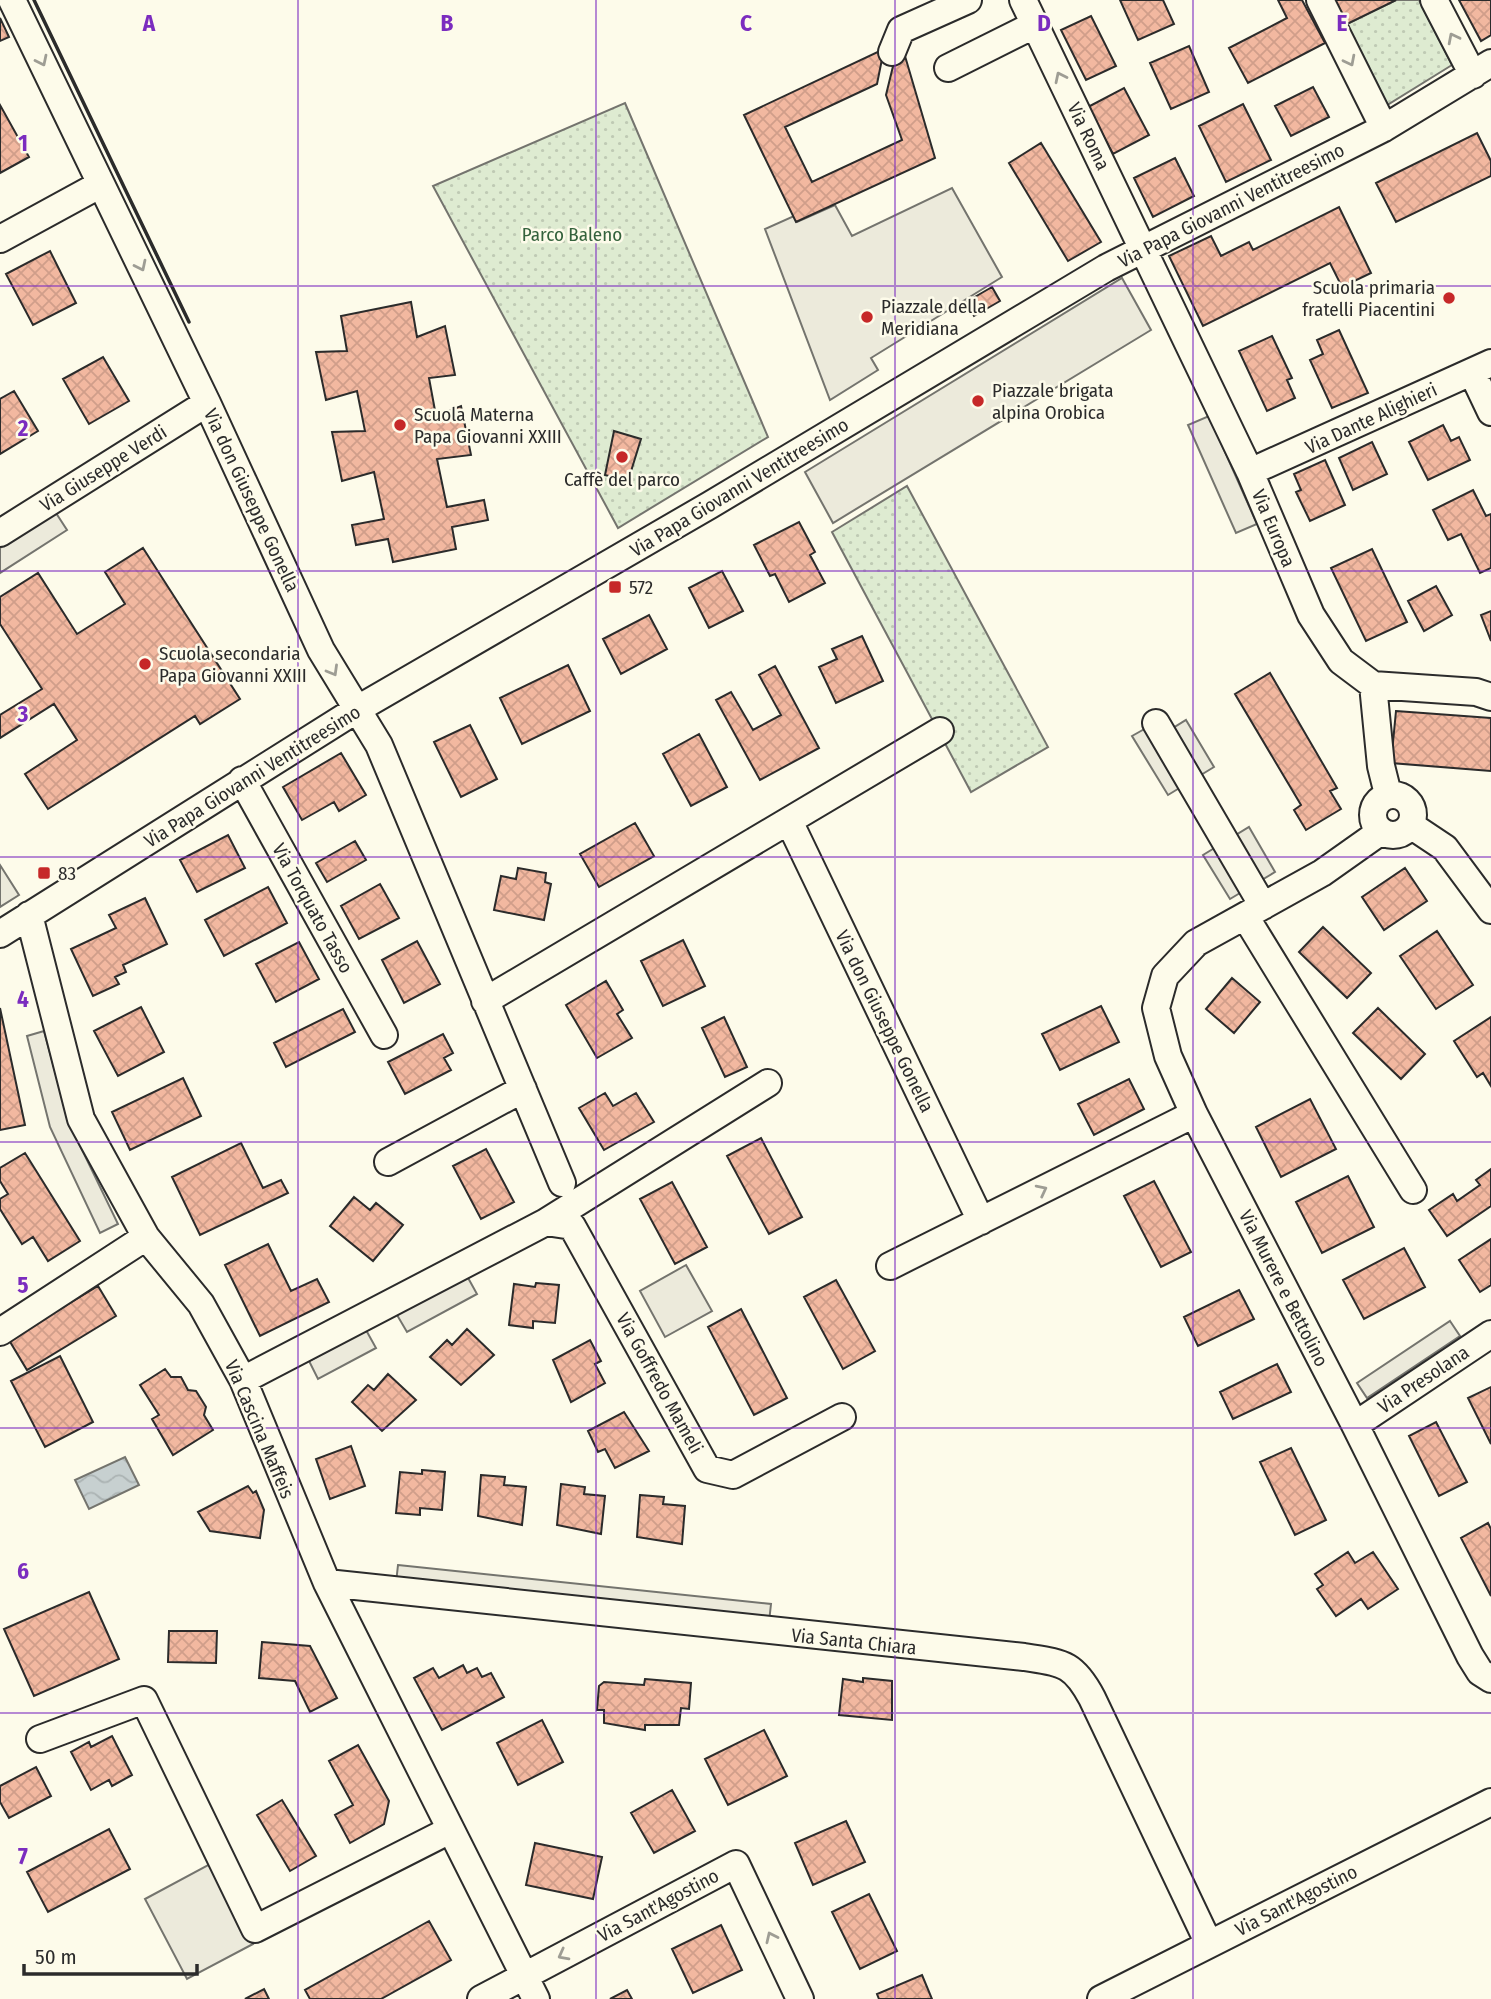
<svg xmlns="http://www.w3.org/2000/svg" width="1491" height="1999" font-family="'Fira Sans Condensed',sans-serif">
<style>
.park{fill:url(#park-dots);stroke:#74746e;stroke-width:2}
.parking{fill:#eceadb;stroke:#74746e;stroke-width:2}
.water{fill:url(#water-waves);stroke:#74746e;stroke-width:2}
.building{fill:url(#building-cross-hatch);stroke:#2b2b2b;stroke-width:2}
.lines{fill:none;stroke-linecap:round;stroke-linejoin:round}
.minor-casing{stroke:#2b2b2b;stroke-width:30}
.minor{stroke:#fdfbea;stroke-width:26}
.wall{stroke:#2b2b2b;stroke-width:3.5}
.oneway{stroke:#9e9d94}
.grid{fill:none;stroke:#7b2cbf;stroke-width:2;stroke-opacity:0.55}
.poi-dot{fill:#c62828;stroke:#fdfbea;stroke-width:2.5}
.labels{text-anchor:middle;stroke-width:5;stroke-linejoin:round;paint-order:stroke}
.street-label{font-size:19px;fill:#2b2b2b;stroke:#fdfbea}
.park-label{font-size:19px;fill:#34623c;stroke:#fdfbea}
.poi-label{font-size:19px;fill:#2b2b2b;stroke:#fdfbea;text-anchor:start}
.grid-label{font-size:23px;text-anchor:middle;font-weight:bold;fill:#7b2cbf;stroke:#fdfbea;stroke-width:5;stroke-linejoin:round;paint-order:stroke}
</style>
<defs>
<pattern id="park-dots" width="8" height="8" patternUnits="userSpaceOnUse" patternTransform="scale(1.75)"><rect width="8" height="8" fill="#deebd1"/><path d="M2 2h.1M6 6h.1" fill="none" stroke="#bfcab4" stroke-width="1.8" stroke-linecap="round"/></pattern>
<pattern id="water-waves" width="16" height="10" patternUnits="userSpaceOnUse" patternTransform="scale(1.75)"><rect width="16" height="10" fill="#c7d0d0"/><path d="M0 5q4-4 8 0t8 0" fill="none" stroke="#abb3b3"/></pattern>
<pattern id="building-cross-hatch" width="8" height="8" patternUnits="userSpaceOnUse" patternTransform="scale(1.75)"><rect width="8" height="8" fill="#f2b8a0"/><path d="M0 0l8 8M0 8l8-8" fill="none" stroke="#d09e8a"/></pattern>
</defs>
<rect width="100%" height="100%" fill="#fdfbea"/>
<!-- park -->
<path class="park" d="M1396,0h23l33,65 -68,42 -41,-81z
M625,103l143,334 -150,91 -185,-342z
M907,486l141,261 -77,45 -139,-260z"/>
<!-- parking -->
<path class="parking" d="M952,188l50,89 -131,81 7,12 -48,30 -65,-171 29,-13 3,6 38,-17 17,31z
M1122,278l29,52 -318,193 -28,-51z
M1209,416l48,108 -21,9 -48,-108z
M56,513l11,17 -67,43v-25z
M1186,720l28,47 -46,28 -36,-59 16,-9 7,12z
M1249,827l26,45 -45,27 -27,-44z
M0,865l19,30 -19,12z
M44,1031l25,92 49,101 -18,9 -50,-106 -23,-91z
M686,1265l26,46 -47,26 -25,-46z
M467,1276l10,18 -70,38 -10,-17z
M1450,1321l10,15 -93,62 -10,-15z
M366,1330l10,18 -58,31 -9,-18z
M398,1565l373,39 -2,18 -373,-39z
M210,1864l43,80 -66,35 -42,-80z"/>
<!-- water -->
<path class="water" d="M125,1457l14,28 -50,24 -14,-29z"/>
<!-- building -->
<path class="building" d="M1120,0h43l11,24 -36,16z
M1278,0h24l23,43 -77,40 -19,-35 58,-30z
M1331,0h65l-53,26z
M1459,0h32v35l-10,6z
M1091,16l25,50 -30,14 -25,-50z
M0,18l9,19 -9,4z
M1189,46l20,46 -38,17 -21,-46z
M884,49l-7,35 -92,43 27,55 90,-42 -16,-45 10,-41 9,2 30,102 -139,64 -52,-107z
M1313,87l16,30 -38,19 -16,-30z
M1124,88l25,47 -36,19 -25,-47z
M1243,104l28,56 -45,22 -27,-56z
M0,105l29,52 -29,16z
M1477,133l14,28v15l-95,46 -20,-39z
M1041,143l60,99 -33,19 -59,-98z
M1175,158l19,38 -41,21 -19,-39z
M1339,207l32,66 -29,14 -12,-24 -127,63 -34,-70 42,-20 10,20 28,-14 4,8z
M50,251l26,52 -43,22 -27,-51z
M992,287l8,14 -26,15 -8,-14z
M411,302l6,35 28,-11 10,49 -26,3 7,38 25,-10 10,49 -34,4 10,48 37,-7 4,20 -36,7 4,22 -63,13 -5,-23 -32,6 -4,-20 32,-6 -10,-47 -32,9 -10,-49 33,-1 -8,-40 -31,9 -10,-48 31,-1 -6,-35z
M1339,330l29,63 -36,15 -22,-48 13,-6 -6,-14z
M1272,336l20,42 -5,2 8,18 -28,13 -28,-60z
M103,357l26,44 -40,23 -26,-45z
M14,391l24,40 -38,23v-55z
M1443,425l8,16 8,-4 11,23 -42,20 -19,-38z
M614,431l27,8 -13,42 -23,-6z
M1372,442l15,32 -34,16 -14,-32z
M1325,460l20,45 -35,16 -14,-29 5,-2 -7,-16z
M1473,490l13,26 5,-2v54l-11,5 -19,-39 -13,6 -15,-30z
M799,522l16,30 -5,3 15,28 -36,19 -14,-28 -5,2 -16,-31z
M143,548l97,151 -40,25 -5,-8 -147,93 -23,-35 52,-34 -23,-36 -54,34v-23l42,-26 -42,-65v-27l38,-24 39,61 48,-30 -20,-32z
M1372,549l35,73 -41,19 -35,-73z
M722,571l21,40 -34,17 -20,-40z
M1436,586l16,29 -28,16 -16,-30z
M1491,611v30l-10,-26z
M649,615l18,34 -46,25 -18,-35z
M862,636l21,45 -47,22 -17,-36 18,-8 -5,-10z
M568,665l22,46 -68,33 -22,-46z
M775,666l44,82 -59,32 -44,-80 15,-8 22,38 28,-15 -22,-40z
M1270,673l67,115 -7,3 11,18 -35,21 -12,-20 7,-5 -66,-111z
M1396,711l95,7v53l-100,-8z
M470,725l27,54 -36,18 -27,-55z
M699,734l28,53 -36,19 -28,-52z
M341,753l25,42 -27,16 -5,-9 -32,18 -19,-33z
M635,823l19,33 -55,31 -19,-33z
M228,835l17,33 -48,24 -17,-32z
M355,841l11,19 -39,22 -11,-19z
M518,868l28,5 -1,9 6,2 -7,36 -50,-10 7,-34 15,3z
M1405,868l22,33 -43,29 -22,-33z
M380,884l19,34 -40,21 -18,-33z
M268,887l19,36 -63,33 -19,-36z
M145,898l22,46 -44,21 3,7 -11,5 4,7 -26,12 -22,-47 45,-21 -7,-13z
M1323,927l48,46 -24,25 -48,-46z
M1437,931l36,54 -37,24 -36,-53z
M683,940l22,46 -42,20 -22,-45z
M417,941l23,43 -36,19 -22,-43z
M299,942l20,37 -43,23 -20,-38z
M1232,978l28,24 -26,31 -28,-24z
M606,981l17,29 -6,4 15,24 -35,20 -31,-53z
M1101,1006l18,36 -59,28 -18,-36z
M141,1007l23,45 -46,24 -24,-45z
M0,1008l25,117 -25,5z
M1378,1008l47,46 -24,25 -48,-46z
M343,1009l12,23 -69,35 -12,-24z
M724,1017l23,50 -22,10 -23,-49z
M1491,1017v69l-8,-13 -6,4 -23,-36z
M443,1034l10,19 -9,5 7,12 -46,24 -17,-32z
M183,1078l18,38 -71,34 -18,-38z
M1129,1079l15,30 -50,26 -16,-31z
M605,1093l8,13 23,-13 18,29 -50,28 -25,-42z
M1310,1099l26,50 -55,28 -25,-50z
M761,1138l41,79 -33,17 -42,-78z
M241,1143l22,45 18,-8 7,13 -88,42 -28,-58z
M486,1149l28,53 -33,17 -28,-53z
M25,1153l55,88 -32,20 -15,-24 -11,7 -22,-35v-10l8,-5 -8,-13v-13z
M1491,1169v37l-44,30 -18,-26 24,-16 4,7 23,-16 -4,-5z
M1348,1176l26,51 -52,26 -26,-51z
M1154,1181l37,71 -30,15 -37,-71z
M672,1182l35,65 -32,17 -35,-65z
M354,1197l16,13 6,-7 27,22 -30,36 -43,-35z
M1491,1239v46l-11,7 -21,-32z
M268,1244l23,47 26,-12 12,23 -69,34 -35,-71z
M1404,1248l21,39 -61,32 -21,-39z
M836,1280l39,71 -32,18 -39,-72z
M536,1283l23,2 -4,38 -22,-2v7l-24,-3 5,-41 21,3z
M98,1286l18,30 -89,54 -18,-30z
M1239,1290l15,29 -56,27 -14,-29z
M741,1309l46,89 -33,17 -46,-88z
M467,1329l27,26 -33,30 -31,-28 17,-17 5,5z
M590,1340l11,21 -6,3 10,19 -34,19 -18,-42z
M60,1356l33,66 -48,25 -34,-66z
M1277,1364l14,28 -58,27 -13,-27z
M165,1369l6,8h10l7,13 8,1 10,16 -2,8 9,15 -40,25 -21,-36 7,-4 -19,-30z
M388,1374l28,26 -34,31 -30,-29 16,-17 6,5z
M1491,1387v57l-23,-46z
M624,1412l25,39 -34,17 -10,-19 -7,3 -10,-21z
M1436,1422l31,60 -28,14 -30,-60z
M351,1446l14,40 -35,13 -14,-40z
M1291,1448l35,72 -31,15 -35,-73z
M422,1470l23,2 -3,38 -22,-2v7l-24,-2 4,-41 22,2z
M481,1475l24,2 -1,8 22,2 -4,38 -44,-9z
M561,1484l24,3 -1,7 21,2 -4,38 -44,-9z
M248,1486l5,7 3,-2 8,19 -4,28 -50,-7 -12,-19z
M640,1495l24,2 -1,7 22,2 -3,38 -45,-7z
M1488,1523l3,6v67l-30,-58z
M1348,1552l7,11 18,-11 25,37 -30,20 -7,-10 -25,17 -19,-27 6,-4 -8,-11z
M89,1592l30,67 -85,37 -30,-67z
M169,1631h48l-1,32 -48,-1z
M262,1642l48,4 27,52 -27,14 -15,-31 -36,-3z
M463,1665l4,8 10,-5 5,9 9,-4 13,24 -62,33 -28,-52 19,-10 6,10z
M863,1678l29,3v39l-53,-5 4,-36 20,3z
M645,1679l46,4 -2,26 -8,-1 -2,17h-34v5l-41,-7v-13h-7l2,-24 5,-4 40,3z
M542,1720l21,42 -45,23 -21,-42z
M764,1730l23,46 -59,29 -23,-46z
M112,1736l20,39 -20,11 -3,-6 -18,10 -20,-38 18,-10 2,5z
M358,1745l31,56 -5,23 -34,19 -15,-28 18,-10 -24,-44z
M36,1767l15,29 -42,22 -9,-16v-16z
M672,1790l23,41 -41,22 -23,-40z
M282,1800l34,56 -26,15 -33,-56z
M846,1821l19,41 -52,23 -18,-42z
M109,1829l21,40 -82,43 -21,-40z
M535,1843l67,14 -9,42 -67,-14z
M869,1894l28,57 -37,18 -28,-57z
M429,1921l22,39 -70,39h-71l-5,-9z
M721,1925l21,45 -49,23 -21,-44z
M922,1975l10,24h-53l-2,-5z
M264,1989l5,10h-24z
M627,1990l5,9h-22z"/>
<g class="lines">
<!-- minor casing -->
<g class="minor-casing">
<path id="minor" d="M12,0l195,403 114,247 58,95 183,438
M1023,0l227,472 61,143 30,46 32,24 103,7 15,5
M1320,0l64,128
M1434,0l39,75
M892,52l9,-22 67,-30
M948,68l86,-43
M0,239l101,-55
M1472,372l19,40
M1250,472l241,-109
M0,533l207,-130
M1373,685l8,81 7,28
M1156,723l107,183
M242,780l142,255
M1373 815a20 20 0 1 1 40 0a20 20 0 1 1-40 0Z
M789,821l192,400
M1412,826l33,22 46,62
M1380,832l-58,41 -126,70 -31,33 -9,32 12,48 26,58 161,311 115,231 10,16 11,7
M29,915l52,204 65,118 55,67 42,76 84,203 209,416
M1245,916l168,274
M0,934l356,-224 354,-205 396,-237 278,-140 107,-65
M485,1001l455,-270
M388,1162l135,-73
M546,1222l222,-139
M890,1266l304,-152
M0,1332l146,-95
M243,1380l303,-158 26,4 135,243 26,6 109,-58
M1355,1425l136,-91
M327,1583l697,74c38,6 49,5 68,41l117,246
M40,1739l104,-39 111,229 195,-99
M481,1999l255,-135 64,135
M1101,1999l390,-197"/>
</g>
<!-- minor -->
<use href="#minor" class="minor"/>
<!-- wall -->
<path class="wall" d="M34,0l155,322"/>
</g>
<!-- one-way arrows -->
<defs><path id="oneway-chevron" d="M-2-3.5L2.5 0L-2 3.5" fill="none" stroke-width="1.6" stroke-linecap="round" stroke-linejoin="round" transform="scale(1.75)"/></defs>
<g class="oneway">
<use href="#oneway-chevron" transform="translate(1453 38) rotate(-117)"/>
<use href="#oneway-chevron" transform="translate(42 61) rotate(64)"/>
<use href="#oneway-chevron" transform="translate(1350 61) rotate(63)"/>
<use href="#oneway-chevron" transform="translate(1060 77) rotate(-116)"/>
<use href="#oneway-chevron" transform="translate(141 266) rotate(64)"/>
<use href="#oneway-chevron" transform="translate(333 671) rotate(60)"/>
<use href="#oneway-chevron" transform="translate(1042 1190) rotate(-27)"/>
<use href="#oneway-chevron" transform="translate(771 1937) rotate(-115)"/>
<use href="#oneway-chevron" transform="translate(563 1955) rotate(152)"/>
</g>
<!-- grid -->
<path class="grid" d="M298,0v1999M596,0v1999M895,0v1999M1193,0v1999M0,286h1491M0,571h1491M0,857h1491M0,1142h1491M0,1428h1491M0,1713h1491"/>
<!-- markers -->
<g class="poi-dot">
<circle cx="1449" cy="298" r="7"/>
<circle cx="867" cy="317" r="7"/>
<circle cx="978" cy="401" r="7"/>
<circle cx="400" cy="425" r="7"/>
<circle cx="622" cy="457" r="7"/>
<rect x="608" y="580" width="14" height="14" rx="3.5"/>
<circle cx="145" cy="664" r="7"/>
<rect x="37" y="866" width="14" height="14" rx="3.5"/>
</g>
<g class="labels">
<!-- street labels -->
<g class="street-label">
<text transform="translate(1089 136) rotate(64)" y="7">Via Roma</text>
<text transform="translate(1231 205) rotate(-27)" y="7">Via Papa Giovanni Ventitreesimo</text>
<text transform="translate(1371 418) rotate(-25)" y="7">Via Dante Alighieri</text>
<text transform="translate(103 468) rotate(-32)" y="7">Via Giuseppe Verdi</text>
<text transform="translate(739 487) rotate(-31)" y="7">Via Papa Giovanni Ventitreesimo</text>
<text transform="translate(252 500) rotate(65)" y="7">Via don Giuseppe Gonella</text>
<text transform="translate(1274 528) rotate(67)" y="7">Via Europa</text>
<text transform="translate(252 776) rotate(-32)" y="7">Via Papa Giovanni Ventitreesimo</text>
<text transform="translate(313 908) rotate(61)" y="7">Via Torquato Tasso</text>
<text transform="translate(885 1021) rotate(64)" y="7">Via don Giuseppe Gonella</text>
<text transform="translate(1284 1288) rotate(63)" y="7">Via Murere e Bettolino</text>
<text transform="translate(1423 1379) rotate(-34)" y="7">Via Presolana</text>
<text transform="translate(660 1383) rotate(61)" y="7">Via Goffredo Mameli</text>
<text transform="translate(260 1429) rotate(67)" y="7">Via Cascina Maffeis</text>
<text transform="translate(854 1641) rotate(6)" y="7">Via Santa Chiara</text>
<text transform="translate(1296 1900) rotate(-27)" y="7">Via Sant'Agostino</text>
<text transform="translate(658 1905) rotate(-28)" y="7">Via Sant'Agostino</text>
</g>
<!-- park labels -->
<g class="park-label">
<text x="572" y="241">Parco Baleno</text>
</g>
<!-- poi labels -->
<g class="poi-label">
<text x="1435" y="294" text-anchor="end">Scuola primaria<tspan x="1435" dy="22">fratelli Piacentini</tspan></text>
<text x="881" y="313">Piazzale della<tspan x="881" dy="22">Meridiana</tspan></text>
<text x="992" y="397">Piazzale brigata<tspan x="992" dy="22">alpina Orobica</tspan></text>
<text x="414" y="421">Scuola Materna<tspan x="414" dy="22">Papa Giovanni XXIII</tspan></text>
<text x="622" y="486" text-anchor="middle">Caffè del parco</text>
<text x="629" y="594">572</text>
<text x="159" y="660">Scuola secondaria<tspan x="159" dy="22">Papa Giovanni XXIII</tspan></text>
<text x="58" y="880">83</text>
</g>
</g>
<g class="grid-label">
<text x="149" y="31">A</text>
<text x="447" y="31">B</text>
<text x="746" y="31">C</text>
<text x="1044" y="31">D</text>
<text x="1342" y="31">E</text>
<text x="23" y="151">1</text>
<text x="23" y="436">2</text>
<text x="23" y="722">3</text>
<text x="23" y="1007">4</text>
<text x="23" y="1293">5</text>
<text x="23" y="1579">6</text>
<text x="23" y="1864">7</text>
</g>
<!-- scale -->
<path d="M24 1964v10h173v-10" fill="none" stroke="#2b2b2b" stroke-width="3.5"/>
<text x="35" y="1964" font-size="21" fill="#2b2b2b" stroke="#fdfbea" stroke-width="5" paint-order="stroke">50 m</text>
</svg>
